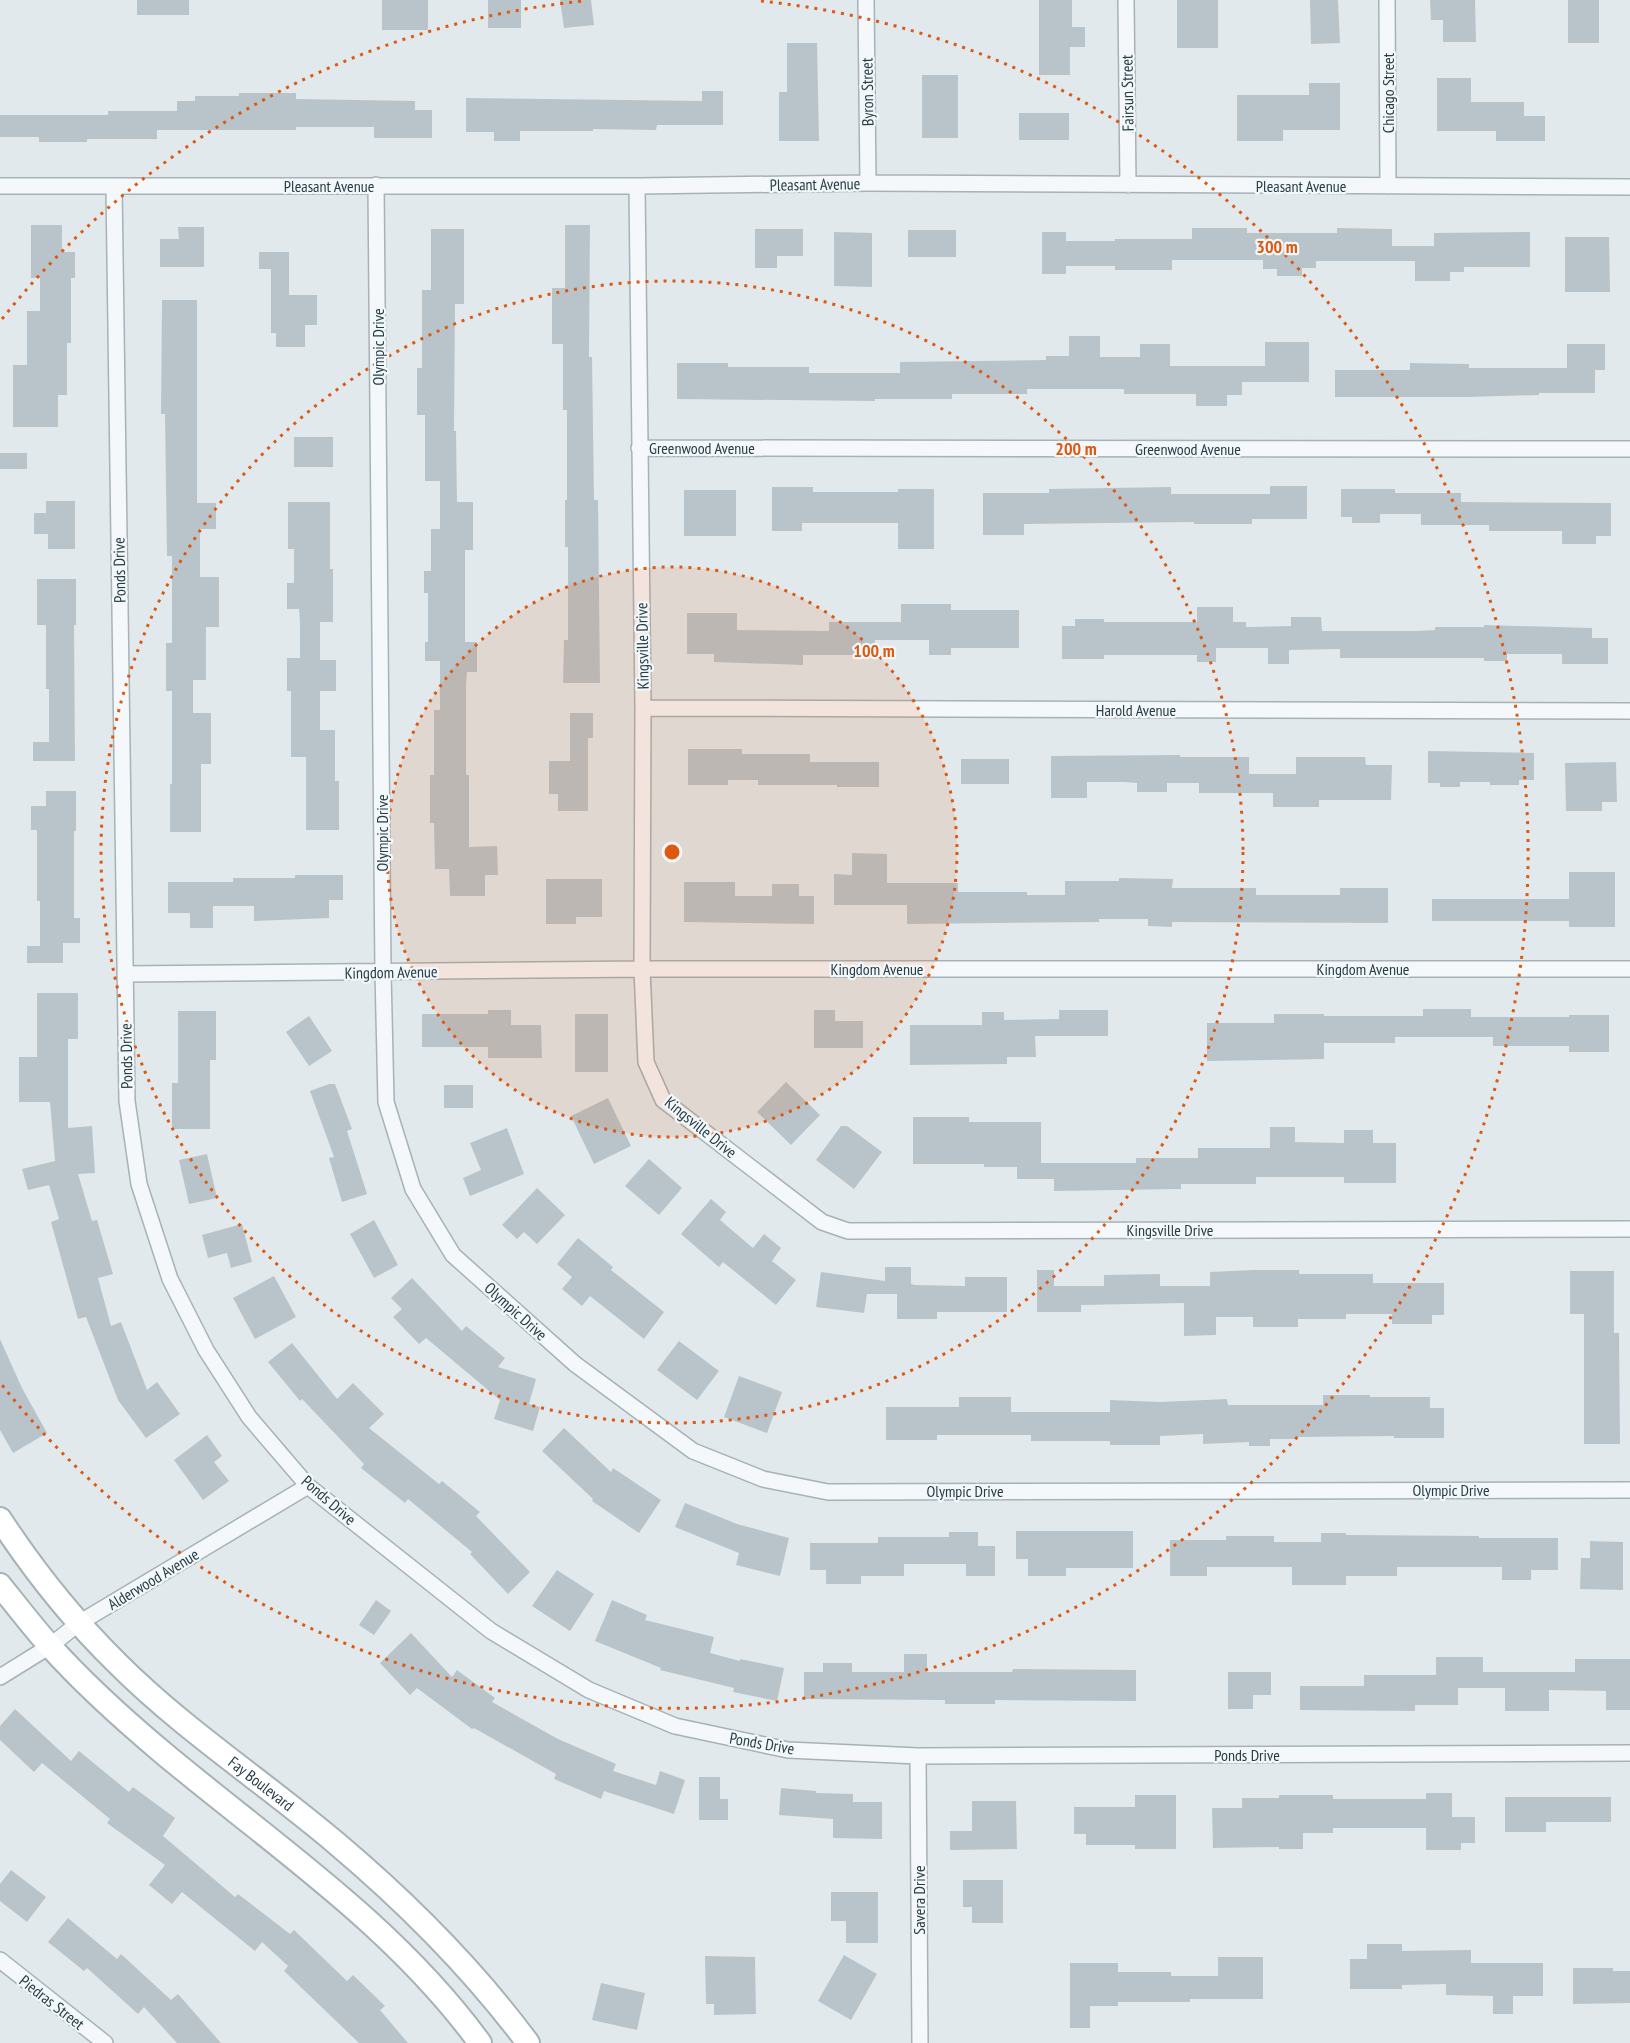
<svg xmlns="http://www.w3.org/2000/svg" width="1630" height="2043" font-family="'PT Sans Narrow',sans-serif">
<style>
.building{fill:#b9c4ca}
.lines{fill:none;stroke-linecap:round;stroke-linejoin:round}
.street-casing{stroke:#a6b2b7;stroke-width:18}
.secondary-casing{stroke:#a6b2b7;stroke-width:26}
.street{stroke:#f5f8fa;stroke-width:15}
.secondary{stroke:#fff;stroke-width:22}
.ring{fill:none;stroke:#de580f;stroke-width:3;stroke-dasharray:3 6}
.labels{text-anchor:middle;stroke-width:4.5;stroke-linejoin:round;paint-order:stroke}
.street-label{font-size:16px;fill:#283c46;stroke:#f2f7f9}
.centre{fill:#de580f;stroke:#f2f7f9;stroke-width:3}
.ring-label{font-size:18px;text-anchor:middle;font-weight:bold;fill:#de580f;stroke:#f2f7f9;stroke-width:4.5;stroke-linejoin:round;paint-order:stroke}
</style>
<rect width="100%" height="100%" fill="#e2e9ec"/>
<!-- building -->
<path class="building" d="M137,0h52v15h-52z
M382,0h46v30h-46z
M488,0h33v28h-33z
M560,0h31l3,25 -30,3z
M1039,0h33v27h13v20h-15v28h-31z
M1177,0h41v48h-41z
M1310,0h28l2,43 -29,1z
M1430,0h45l1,42h-33v-22h-12z
M1568,0h31v43h-31z
M787,43h30l2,98h-40v-49h8z
M922,75h36v63h-36z
M1437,78h34v24h53v14h21v25h-49v-10h-59z
M1309,83h31v47h-57v11h-46v-46h72z
M702,91h21v34h-66l-1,5 -63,-1v2h-73v10h-26v-9h-28v-34l236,3z
M239,93h57v6l119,2v9h17v28h-58v-11h-78v3h-139v9h-70v3h-48v-5h-39v-22h108v-4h69v-10h18v-5h44z
M1019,113h50v27h-50z
M31,225h31v27h13v26h-4v65h-4v52h-9v32h-45v-62h14v-54h13v-33h-9z
M565,225h25l-1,132h3l2,143h4l2,183h-37l1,-43h4v-93h-3v-47h2v-90h-4v-66h-11v-56h13z
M178,227h26v40h-44v-28h19z
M1192,228h55v5h90v-5l55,1v17h42v-13l96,-1v35h-66v5h-14v9h-35v-20h-99v7h-14v8h-25v-7h-14v-9h-91v10h-57v-4h-49v8h-24v-42h24v9h49v-2h77z
M431,229h33v75h-9l-1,127h2l1,71h16v48h-8v92h12v30h-10l-1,14v89h3v72l28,-1 1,29h-13v21h-35l-1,-27h-14l-1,-46h-4v-48h4v-65h6v-49h-15v-19h3v-49h-4v-22h7v-42h9v-48h-15v-66h-8v-47h5v-78h9z
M755,229h48v27h-26v12h-22z
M908,230h48v27h-48z
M834,232l38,1v54l-38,-1z
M1565,237h44l1,55h-45z
M259,252h30v43h28v30h-12v22h-29v-14h-5v-64h-12z
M162,300h35v203h19v26h-16v48h19v50h-13v53h-13v33h18v51h-10v68h-31v-48h2v-93h-6v-48h6v-87h-5l-2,-142h-4z
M1069,336h31v21h40v-13h30v22h95v-24h44v40h-67v13h-15v11h-31v-12h-72v-5h-97v5h-75v5h-77v2l-198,-2v-36h51v4h81v6h91v-11l146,-2v-4h23z
M1567,344h38v26h-10v23h-56v2l-70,2h-134v-27h75v-7l59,1v4h98z
M294,437h39v30h-39z
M0,453h27v16h-27z
M1270,486h37v33h-55v5h-58v-2l-170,2v11h-41v-42h66v-4l122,-2v7h99z
M772,487h41v5h85v-3h36v60h-36v-26h-96v8h-30z
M1341,489h54v4h66v9l150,1v33h-15v8h-34v-13h-73v-6h-68v-11h-41v9h-28v-6h-11z
M684,490h52v46h-52z
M46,501h29v48h-27v-15h-14v-21h12z
M288,502h42v67h3v53h-13v38h16v31h-16v39h15v51h4v49h-33v-73h-15v-66h-4v-33h13v-36l-1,-13h-12v-26h7v-34h-6z
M37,579h39v46h-2l1,136h-42v-19h16v-53h-3v-64h-9z
M901,604h50v6h68v38h-68v7h-22v-15h-54v15h-72v10l-89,-3v-8h-27v-41h50v17l92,1v-9h72z
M1197,607h36v15h13v5l45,-1v-9h30l1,14h94l19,-1v-3h49v-2l108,3v10h16v26h-46v-10h-55v7h-23v-3h-144v-9l-51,1v14h-21v-16h-52v14h-19v-7h-93v4h-42v-33h13v-7h29v3h93z
M570,713h23v25h-5v73h-30v-17h-9v-33h21z
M688,749h54v5h68v8h69v25h-42v-2h-79v-5h-30v5h-40z
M1428,751l106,2v27h-15v5h-29v-3h-30v5h-20v-4h-12z
M1180,755v2h69v17h47v-17h69l1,8h26l-1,35h-72v7h-46v-14h-74v-10h-32v9h-30v-9l-13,-1h-37v16h-36v-42z
M961,759h48v25h-48z
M1616,762l1,40h-15v9h-36l-1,-48z
M46,791h30v40h-2v87h6v25h-17v20h-36v-17h13v-45h-3v-71h-6v-24h15z
M852,853l35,1v29h71v9h69v3h38v-14h54v-3l54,1 -1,9h84v7h84v-7h48v35l-216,-1v5l-24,-1v-7h-49v3l-192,2v-19h-73v-31l18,1z
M1569,872h46v55h-46v-6h-137v-22h137z
M295,875h48v25h-14v18l-75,3v-15h-41v22h-23v-15h-22v-31h65v-4h62z
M546,879h56v38h-26v7h-30z
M684,882h51v14h37v-12h27v12h15v28l-130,-2z
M37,993h41v46h-10v89l24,-2 3,47 -17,1 14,47 5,-1 16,54 -15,4 13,48 10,-4 26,68 10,-8 23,32 -34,24 -28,-38 -32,-83 -8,2 -27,-97 8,-3 -10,-34 -21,5 -6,-21 33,-8 -5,-59h-31v-45h18z
M1423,1009h48v8h98v-2h40v37h-40v-6h-76v-9h-98v6h-71v16l-117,2v-38h67v-9h50v2h99z
M488,1010h23v15h30l1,33h-54v-11h-66v-33h66z
M814,1010h21v11h28v27h-49z
M1059,1010h49v26h-73l1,21h-29v7l-97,1v-40h72v-13h22v8l55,-1z
M178,1011h38v49h-6v69h-38v-46h6z
M575,1014h33v58h-33z
M309,1016l23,35 -23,15 -23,-34z
M786,1082l34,33 -29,30 -34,-33z
M329,1084h6l17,45 -5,2 20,63 -25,8 -13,-44 5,-1 -24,-66z
M444,1085h29v23h-29z
M608,1098l23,48 -37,18 -23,-48z
M913,1117h56v5h72v41h95v-5h62v-10h72v-21h25v15l49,1v-13h29v13h23v40h-52v-6h-88v7h-75v5l-127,2v-12h-37v-12h-33v-3h-71z
M841,1126h6l35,26 -28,37 -38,-29z
M507,1128l17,46 -54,22 -7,-18 18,-8 -11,-27z
M207,1154l10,44 -28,6 -10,-44z
M649,1159l33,29 -23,27 -34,-29z
M537,1188l28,27 -28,29 -13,-12 -7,7 -15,-14z
M711,1199l15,13 -6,8 33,28 11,-14 17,14 -9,13 24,19 -20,25 -53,-43 -4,5 -38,-33z
M374,1220l24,45 -24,13 -24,-44z
M242,1224l10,38 -21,6 -4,-15 -19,5 -6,-23z
M578,1238l35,29 -2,3 53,42 -20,27 -54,-43 -8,10 -20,-17 10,-12 -15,-13z
M885,1267h26v17l4,1 50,1v-9h42v35h-70v7h-40v-25h-30l-3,19 -48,-6 5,-35 64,9z
M1037,1270h17v16h50v-11l56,-1v12h50v-14l43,-2h46v4h74v9h71v32h-12v9h-40v-10h-46v5h-48v8h-45v-10h-37v18l-32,1v-33l-103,2v7h-44z
M1570,1271h44v62h5l1,111h-36v-130h-14z
M274,1276l22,41 -41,22 -22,-41z
M412,1278l50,53 4,-5 39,32 -7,9 38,12 -7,25 11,3 -7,24 -39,-12 6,-19 -74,-62 -7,6 -26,-27 9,-8 -11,-11z
M0,1339l22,49 25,45 -34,20 -13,-23z
M679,1341l40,30 -22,29 -40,-30z
M292,1343l45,56 16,-16 31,31 -15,14 70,56 3,-3 38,31 -4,4 54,56 -22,22 -38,-40 2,-2 -64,-53 -3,4 -44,-35 3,-4 -62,-65 -2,2 -32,-39z
M739,1376l43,16 -15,41 -43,-16z
M1323,1395h47v2h60v11h14v30h-50v-2l-97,1v2h-27v7h-21v-4l-46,2v-10l-43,2v9h-50v-4h-79v-6h-94v5h-51v-33h73v-10h52v15h99v-12l50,2 67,-3 1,6h95z
M564,1428l47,44 2,-4 48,32 -22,33 -47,-32 1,-2 -51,-48z
M207,1435l15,21 -8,6 15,19 -26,19 -29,-40z
M685,1503l52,21 52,14 -9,38 -44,-11 3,-12 -64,-26z
M1016,1531h117v37h-67v8h-38v-17h-12z
M949,1532h29v14h17v30h-29v-12h-62v12h-43v8h-35v-14h-16v-27h68v-6h71z
M1321,1533h25v2l133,1v2h79v32h-27v10h-29v-13h-105v9h-51v9h-54v-18h-85v9h-37v-36h56v-4h48v6h47z
M1590,1541l33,1v48l-43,-1 1,-31h9z
M557,1570l37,24 -24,37 -38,-25z
M376,1600l15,11 -17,24 -15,-10z
M612,1600l35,15 -2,5 69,17 -4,16 30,8v-2l44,9 -7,33 -44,-9 1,-4 -74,-18 1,-2 -66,-27z
M411,1633l41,44 5,-7 38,28 -3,4 66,37 58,25 -3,7 43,14 4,-14 25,9 -11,34 -70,-23 -3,8 -47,-20 2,-5 -82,-46 -2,1 -55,-41 -7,7 -30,-32z
M904,1654h23v18h85l1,-3 123,1v31l-141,-1v4h-50v-4l-141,-1v-27h19v-9h29v9h52z
M1436,1657h47v15h92v-13h55v51h-24v-19l-57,-1v21h-44v-23h-47v17h-43v6l-115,-1v-24h64v-11h72z
M1228,1672h43v23h-18v14h-25z
M15,1709l56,52 8,-10 50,41 4,-5 42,31 -12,18 72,61 3,-3 52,40 4,-4 53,51 6,-6 32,31 -5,4 28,33h-49l-75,-72 4,-5 -26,-24 -7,9 -73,-59 -10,12 -23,-19 16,-20 -58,-42 3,-4 -68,-56 -8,9 -34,-32v-14z
M699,1777h21v22h8v21h-29z
M781,1788l35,3v2l37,1v8h29v37l-49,-1v-19l-54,-4z
M1426,1793h26v24h23v26h-14v7h-35v-22h-93v5h-30v16h-24v-2l-66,1 -1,-40h30v-10h37v-3h54v4h93z
M1135,1795h41v54h-41v-4h-49v-11h-12v-27h61z
M1505,1797h106v25h-65v10h-41z
M972,1801h44l1,48 -67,1v-19h22z
M11,1870l35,27 -19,25 -27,-21v-17z
M963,1880h40v43h-31v-16h-9z
M831,1892h47v51h-32v-22h-15z
M68,1918l49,41 4,-5 50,46 7,-6 43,49h-44l-33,-36 -6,7 -51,-46 -3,3 -36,-29z
M1367,1944h35v7l69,-1v13h72v33h-30v18h-20v-18l-47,-1v-11l-44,1v4h-52v-30h17z
M844,1955l33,19 -26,46 -33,-19z
M705,1956l50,1 1,57 -42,1v-11h-8z
M1218,1957h45v42h-73v3h-72v4h-28v22h-20v-65h48v9h53v4h47z
M1573,1968h40v3h17v32l-57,1z
M601,1983l44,10 -8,37 -45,-10z"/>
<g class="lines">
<!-- street casing -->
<g class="street-casing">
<path id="street" d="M866,0l2,183
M1126,0l2,185
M1387,0l1,186
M376,185l7,787 3,130 27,87 40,66 122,109 118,87 70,28 65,13 802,-2
M0,186h637l231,-3 762,4
M637,186l6,522 -1,261 4,93 17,38 159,122 26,9 782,-2
M114,187l13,914 12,83 31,95 36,71 43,67 59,69 183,145 98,59 86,36 113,24 130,6 712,-3
M639,448l991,1
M643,708l987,3
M125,974l517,-5h988
M0,1677l50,-31 29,-23 229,-137
M918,1756l2,287
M0,1960l105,83"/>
</g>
<!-- secondary casing -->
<g class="secondary-casing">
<g id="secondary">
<path id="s1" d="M0,1519c34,52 73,101 118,145 66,66 146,118 218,179 70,59 137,126 192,200"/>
<path d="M0,1585c16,20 32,41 49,60 33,37 75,75 113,107 110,92 232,173 318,291"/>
</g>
</g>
<!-- street -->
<use href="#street" class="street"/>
<!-- secondary -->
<use href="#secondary" class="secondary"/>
</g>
<!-- distance rings -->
<circle cx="672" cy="852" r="285" fill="#de580f" fill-opacity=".12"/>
<g class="ring">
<circle cx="672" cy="852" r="285"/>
<circle cx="672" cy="852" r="571"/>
<path d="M2 319A856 856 0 0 1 583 1M761 1A856 856 0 1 1 2 1385"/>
</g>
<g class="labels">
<!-- street labels -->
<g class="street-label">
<text transform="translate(867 92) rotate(-91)" y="6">Byron Street</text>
<text transform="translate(1127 93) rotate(-91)" y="6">Fairsun Street</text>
<text transform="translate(1388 93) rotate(-90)" y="6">Chicago Street</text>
<text transform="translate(815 184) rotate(-1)" y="6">Pleasant Avenue</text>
<text x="329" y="192">Pleasant Avenue</text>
<text x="1301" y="192">Pleasant Avenue</text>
<text transform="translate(378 347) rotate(-90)" y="6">Olympic Drive</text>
<text x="702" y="454">Greenwood Avenue</text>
<text x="1188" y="455">Greenwood Avenue</text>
<text transform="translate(119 570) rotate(-91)" y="6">Ponds Drive</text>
<text transform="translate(642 646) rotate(-91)" y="6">Kingsville Drive</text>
<text x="1136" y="716">Harold Avenue</text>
<text transform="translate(382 833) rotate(-90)" y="6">Olympic Drive</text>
<text x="877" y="975">Kingdom Avenue</text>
<text x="1363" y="975">Kingdom Avenue</text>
<text transform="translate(391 972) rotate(-1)" y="6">Kingdom Avenue</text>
<text transform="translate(126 1056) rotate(-91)" y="6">Ponds Drive</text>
<text transform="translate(701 1127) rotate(39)" y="6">Kingsville Drive</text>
<text x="1170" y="1236">Kingsville Drive</text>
<text transform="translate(516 1311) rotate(42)" y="6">Olympic Drive</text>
<text x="1451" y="1496">Olympic Drive</text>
<text x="965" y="1497">Olympic Drive</text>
<text transform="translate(329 1500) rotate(41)" y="6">Ponds Drive</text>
<text transform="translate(153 1579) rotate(-31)" y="6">Alderwood Avenue</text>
<text transform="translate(762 1743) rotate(10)" y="6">Ponds Drive</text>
<text x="1247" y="1761">Ponds Drive</text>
<text dy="6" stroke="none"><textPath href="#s1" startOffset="374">Fay Boulevard</textPath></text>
<text transform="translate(919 1900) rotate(-90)" y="6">Savera Drive</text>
<text transform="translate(52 2002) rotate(38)" y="6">Piedras Street</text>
</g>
</g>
<circle cx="672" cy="852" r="9" class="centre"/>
<g class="ring-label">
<text x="1277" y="253">300 m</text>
<text x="1076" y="455">200 m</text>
<text x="874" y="657">100 m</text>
</g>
</svg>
